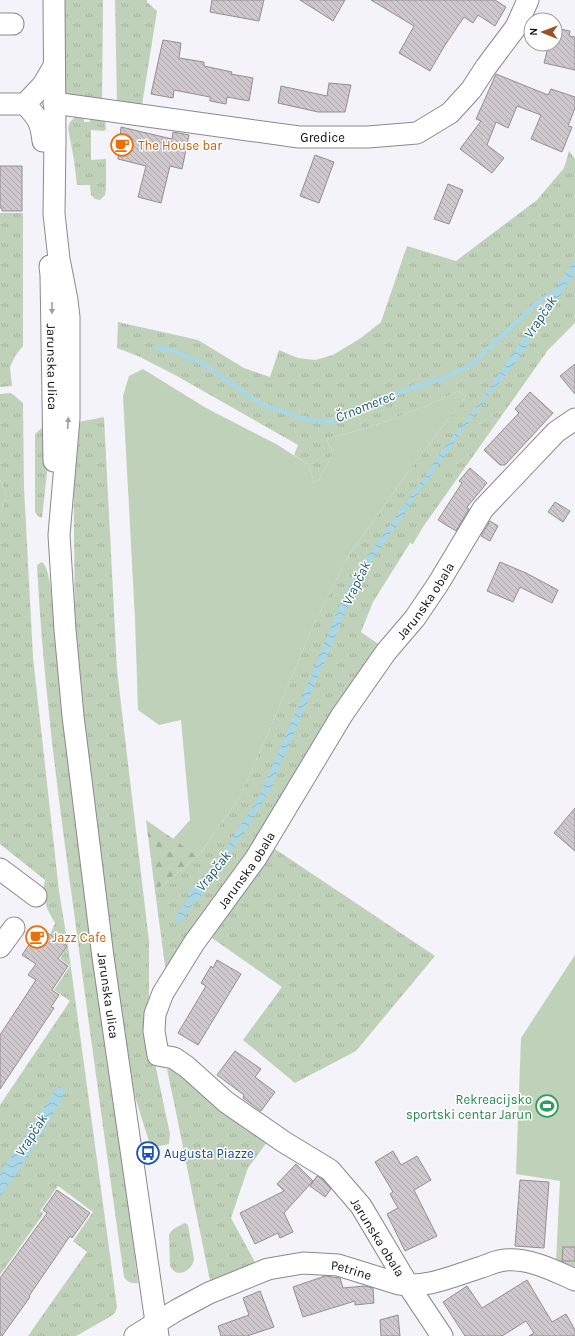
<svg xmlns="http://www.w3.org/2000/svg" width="575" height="1336" font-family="Karla,sans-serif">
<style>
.grass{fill:url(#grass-tufts)}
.forest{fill:url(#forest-firs)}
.green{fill:#bfd1b8}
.water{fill:url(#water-waves)}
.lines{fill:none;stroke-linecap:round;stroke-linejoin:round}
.stream{stroke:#aad7e6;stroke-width:4.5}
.building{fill:url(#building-back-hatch);stroke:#948e92}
.minor-casing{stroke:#8a898f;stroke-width:23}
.minor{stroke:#fff;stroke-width:21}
.oneway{fill:#9f9f9f}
.labels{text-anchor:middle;stroke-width:3;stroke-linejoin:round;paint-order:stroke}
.street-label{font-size:13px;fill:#0e0e10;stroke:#fff}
.food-label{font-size:13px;fill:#c56008;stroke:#fff;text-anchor:start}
.leisure-label{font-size:13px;fill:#27864d;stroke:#fff;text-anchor:end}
.transit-label{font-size:13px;fill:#164399;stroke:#fff;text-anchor:start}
.water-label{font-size:14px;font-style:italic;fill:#1c5767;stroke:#fff}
</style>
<defs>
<pattern id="grass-tufts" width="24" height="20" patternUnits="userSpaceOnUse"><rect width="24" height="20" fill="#bfd1b8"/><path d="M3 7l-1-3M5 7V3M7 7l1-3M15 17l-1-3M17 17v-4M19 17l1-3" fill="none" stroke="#a3b29d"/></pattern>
<pattern id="forest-firs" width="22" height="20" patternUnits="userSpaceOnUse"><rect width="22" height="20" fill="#bfd1b8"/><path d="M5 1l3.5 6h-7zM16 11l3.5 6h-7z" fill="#a3b29d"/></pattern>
<pattern id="water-waves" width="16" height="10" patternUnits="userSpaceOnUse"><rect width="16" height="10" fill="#aad7e6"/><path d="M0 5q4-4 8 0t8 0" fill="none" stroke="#91b7c4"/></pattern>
<pattern id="building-back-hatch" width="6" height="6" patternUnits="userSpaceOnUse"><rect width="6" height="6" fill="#cec7cb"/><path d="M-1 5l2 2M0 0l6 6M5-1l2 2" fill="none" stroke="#b0aaad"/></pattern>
</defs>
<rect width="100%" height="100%" fill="#f4f3fa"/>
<!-- grass -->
<path class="grass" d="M64,0h39l-1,102 -33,-3 -6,-7z
M115,0h32v2l10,9 -15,94 -25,-3z
M76,116h8v6h6v-6l15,3 1,10 -2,2 -13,-1v30l15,-1v30l-1,6 -5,5 -5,-1 -4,-4 -1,-10h-13l-3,-25 -6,-32 2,-6z
M569,151l6,8v164l-27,27 -125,177 -10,17 -3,-1 -37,59 -12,30 23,16 -85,132 -133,193 -11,-82 43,-35 41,-58 28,-62 45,-108 37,-73 62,-87 55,-72 -8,-5c-42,21 -87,37 -132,48l7,14 -14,27 -5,3 -5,-18 -15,-10 4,-10 -123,-70 -37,-19 -21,-8 1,-26 80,18 46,28 26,9 9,-27 19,8 17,2 18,-5 28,-17 20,-16 26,-76 49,15 81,-61 27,-32z
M0,213h23v133l-8,10 -5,11 2,19 -12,1z
M11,393l12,10 1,85 9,169 26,234 9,55 49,361 -2,6 -7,5 -32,18h-48l59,-84 -14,-11 20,-29 -35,-26 -18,25 4,2 -44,62v-170l70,-104 -16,-11 16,-24 -10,-7 7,-13 -17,-11 5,-12c-9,-15 -14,-26 -10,-43l-45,-36v-331l7,-18 -7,-15v-86z
M104,417l13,253 32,271v80l4,33 17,80 -1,10 -18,4 -16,-51 -29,-181 -31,-269 -2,-224z
M44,426l4,21 -1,26 -5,45 -4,-2 -3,-4v-78z
M42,562c7,5 9,29 10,38l21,198 58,427 7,58c-6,1 -11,-1 -14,-6 -17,-122 -34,-243 -50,-365 -16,-115 -31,-231 -37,-347z
M272,847l163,109 -79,95 -61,32 -52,-43 39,-53 -73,-51z
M169,1068h7l94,70 -22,30 -17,50 25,46 -46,16c-15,-70 -28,-141 -43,-211z
M185,1223l3,2 6,34c-1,12 -19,21 -24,6l-1,-30c3,-7 10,-9 16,-12z"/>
<!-- forest -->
<path class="forest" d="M146,820l52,36 -43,35z"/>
<!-- green -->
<path class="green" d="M143,369l63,39 70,36 33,21 5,18 5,-3 14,-27 -7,-14c45,-11 90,-27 132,-48l8,5 -55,72 -62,87 -37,73 -45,108 -28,62 -41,58 -25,-17 17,-19 -9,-100 -22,5 -21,-15 -3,-91 -12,-223 6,-20z
M0,480l7,15 -7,18z
M575,955v320l-19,-13 4,-81 -44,-7 5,-136z"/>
<!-- water -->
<path class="water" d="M575,259v14l-30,46 -31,46 -31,38 -64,89 -20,31 -27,37 -12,19 -90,211 -25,42 -37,50 -6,14 -9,7 -5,8 -8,12 -6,-4 12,-17 3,-10 13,-15 9,-8 16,-22 32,-51 39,-89 43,-105 17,-33 65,-90 15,-23 41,-53 57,-84z
M58,1086l4,2 4,4 -38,65 -28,40v-24z"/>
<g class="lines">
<!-- stream -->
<path class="stream" d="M155,347l19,4 26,11 61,42 37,13 19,4h14l77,-32 34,-10 29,-14 66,-62 21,-13"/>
</g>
<!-- building -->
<path class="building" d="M212,0h52l-5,21 -49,-9z
M300,0h45l-12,21z
M371,0h124l11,7 -11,19 -17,-11 -5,8 -9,-6 -19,28 -15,26 -31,-18 15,-27z
M555,28l15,3 -1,5 6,1v33l-31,-7 5,-19 6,2z
M163,40l18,3 -2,15 25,4v4l28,6 -1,2 22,4 -4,23 -22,-4 -1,7 -16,-3v-4l-36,-7 -1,8 -22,-4z
M496,74l52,21 3,-6 24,8v11l-7,18 4,1 -10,25 -31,-13 10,-24 -24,-9 -9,22 -12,-6 -9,23 17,13 -12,15 -32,-24 21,-28 -5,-2z
M329,83l22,2 -6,27h-27l-40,-9 3,-17 46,10z
M121,127l51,12 1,-7 16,3 -7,34 -12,-3 -9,37 -23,-6 8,-31 -28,-7z
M315,155l19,7 -15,41 -19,-7z
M0,166h22v45h-20v-3h-2z
M448,184l15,6 -14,34 -15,-5z
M575,364v30l-15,-18z
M530,392l23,21 -48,52h-5l-16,-15 35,-37 -4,-4z
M470,468l17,15 -20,24 2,2 -13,22 -18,-11 24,-37 -3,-2z
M555,502l15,9 -7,11 -15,-10z
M490,521l8,5 -8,15 -9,-5z
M500,562l26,11 32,17 -6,13 -32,-16 -7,15 -26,-11z
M575,808v43l-21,-18z
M40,928l27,18 -9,13 10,7 -16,24 7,5 -8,12 3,1 -54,81v-54l36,-55 -8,-5 8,-11 -14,-9z
M217,960l24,14 -43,71 -20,-12 28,-47 -5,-3 10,-17 2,2z
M235,1051l26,18 -6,8 20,15 -14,19 -18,-13 1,-3 -27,-20z
M393,1151l8,14 16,-9 14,24 -17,10 23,46 -32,15 -18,-37 11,-6 -8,-14 3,-2 -18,-30z
M296,1164l17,17 -29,32 9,19 -13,6 -2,-5 -23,11 -15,-31 44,-22 -7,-7z
M317,1176l5,3 9,10 -6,8 -15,-11z
M520,1180l29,2 -5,66 -29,-2z
M57,1190l33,23 -18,25 -2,-2 -41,60 1,1 -28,39h-2v-58l47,-65 -4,-3z
M563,1247h12v14h-13z
M325,1276l15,2 3,10 21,-2 9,2 1,15 -19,2v-4l-52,16 -10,-30z
M527,1280l25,42 14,-8 9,16v6h-46l5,-3 -8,-12 -24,15h-37l-22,-34 24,-16 15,22z
M260,1291l14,36 -27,9h-26l-3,-10 31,-11 -6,-17z
M398,1315l2,21h-19l-1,-16z"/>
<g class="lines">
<!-- minor casing -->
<g class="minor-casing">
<g id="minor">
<path id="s1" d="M54,0l1,139 -1,75 5,45 8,41 2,17v101l-10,117 6,95 8,86 30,241 55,379"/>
<path d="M0,24h13"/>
<path id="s2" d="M54,103l245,34h69l49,-4 33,-20 21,-23 15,-23 30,-40 12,-27"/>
<path d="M0,104h25l18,-19 11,-19"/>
<path d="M25,104c13,14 16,18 18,37"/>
<path id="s3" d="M50,266l1,9 3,186"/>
<path d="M0,869l36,27"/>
<path d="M0,947l14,-19"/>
<path id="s4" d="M135,1336l42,-26 32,-17 59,-24 35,-6 35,2 61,19c28,5 56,-9 83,-17 7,-3 15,-6 23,-7 25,-2 48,10 70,20"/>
<path id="s5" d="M442,1336l-34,-51 -47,-79 -31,-36 -46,-28 -58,-40 -39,-35 -13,-9 -16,-3 -4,-24 1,-17 8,-21 31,-50 62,-85 86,-143 44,-63 29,-34 23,-34 45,-75 73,-77 19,-13"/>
</g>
</g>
<!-- minor -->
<use href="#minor" class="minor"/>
</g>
<!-- one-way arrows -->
<defs><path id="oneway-solid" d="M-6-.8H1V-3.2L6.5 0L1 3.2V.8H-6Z"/></defs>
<g class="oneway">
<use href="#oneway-solid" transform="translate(52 308) rotate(89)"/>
<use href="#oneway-solid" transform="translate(68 423) rotate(-86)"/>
</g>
<!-- icons -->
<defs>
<g id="cafe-ring" transform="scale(1.15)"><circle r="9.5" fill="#fff" stroke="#e8710a" stroke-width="1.5"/><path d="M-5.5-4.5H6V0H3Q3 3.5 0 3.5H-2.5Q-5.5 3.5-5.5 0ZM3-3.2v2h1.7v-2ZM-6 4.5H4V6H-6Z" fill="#e8710a"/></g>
<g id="stadium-ring" transform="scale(1.15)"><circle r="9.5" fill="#fff" stroke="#2e9e5b" stroke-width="1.5"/><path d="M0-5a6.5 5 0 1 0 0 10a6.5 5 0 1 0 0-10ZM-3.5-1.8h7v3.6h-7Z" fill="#2e9e5b"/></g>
<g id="bus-ring" transform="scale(1.15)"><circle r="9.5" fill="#fff" stroke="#1a4fb4" stroke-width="1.5"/><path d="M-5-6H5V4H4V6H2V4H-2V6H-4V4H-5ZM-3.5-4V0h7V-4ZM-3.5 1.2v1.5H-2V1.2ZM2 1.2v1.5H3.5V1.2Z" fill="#1a4fb4"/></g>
</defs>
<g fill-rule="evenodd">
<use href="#cafe-ring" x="122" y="145"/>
<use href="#cafe-ring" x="37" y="937"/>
<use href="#stadium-ring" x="547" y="1106"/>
<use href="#bus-ring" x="148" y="1153"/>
</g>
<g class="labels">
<!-- street labels -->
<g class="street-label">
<text dy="5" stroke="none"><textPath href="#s2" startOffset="271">Gredice</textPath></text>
<text dy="5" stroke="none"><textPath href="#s3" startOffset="101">Jarunska ulica</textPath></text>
<text dy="5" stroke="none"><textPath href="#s5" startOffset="946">Jarunska obala</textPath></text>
<text dy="5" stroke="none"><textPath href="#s5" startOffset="622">Jarunska obala</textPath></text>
<text dy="5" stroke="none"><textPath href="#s1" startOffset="1000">Jarunska ulica</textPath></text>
<text transform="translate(378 1237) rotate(58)" y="5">Jarunska obala</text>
<text dy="5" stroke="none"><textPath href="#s4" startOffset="234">Petrine</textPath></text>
</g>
<!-- food labels -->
<g class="food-label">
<text x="138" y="150">The House bar</text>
<text x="52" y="942">Jazz Cafe</text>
</g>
<!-- leisure labels -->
<g class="leisure-label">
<text x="532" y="1104">Rekreacijsko<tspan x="532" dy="15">sportski centar Jarun</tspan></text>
</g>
<!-- transit labels -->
<g class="transit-label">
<text x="164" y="1158">Augusta Piazze</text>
</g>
<!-- water labels -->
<g class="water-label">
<text transform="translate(540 317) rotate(-56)" y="5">Vrapčak</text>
<text transform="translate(365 406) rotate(-22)" y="5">Črnomerec</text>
<text transform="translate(356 583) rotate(-64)" y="5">Vrapčak</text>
<text transform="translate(213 871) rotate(-52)" y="5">Vrapčak</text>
<text transform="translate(31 1135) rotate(-57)" y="5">Vrapčak</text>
</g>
</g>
<!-- north arrow -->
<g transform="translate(543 32) rotate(271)"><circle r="19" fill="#ffffff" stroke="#9f9f9f"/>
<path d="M0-3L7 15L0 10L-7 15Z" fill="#985426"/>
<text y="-6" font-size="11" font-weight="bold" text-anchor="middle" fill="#0e0e10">N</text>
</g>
</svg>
